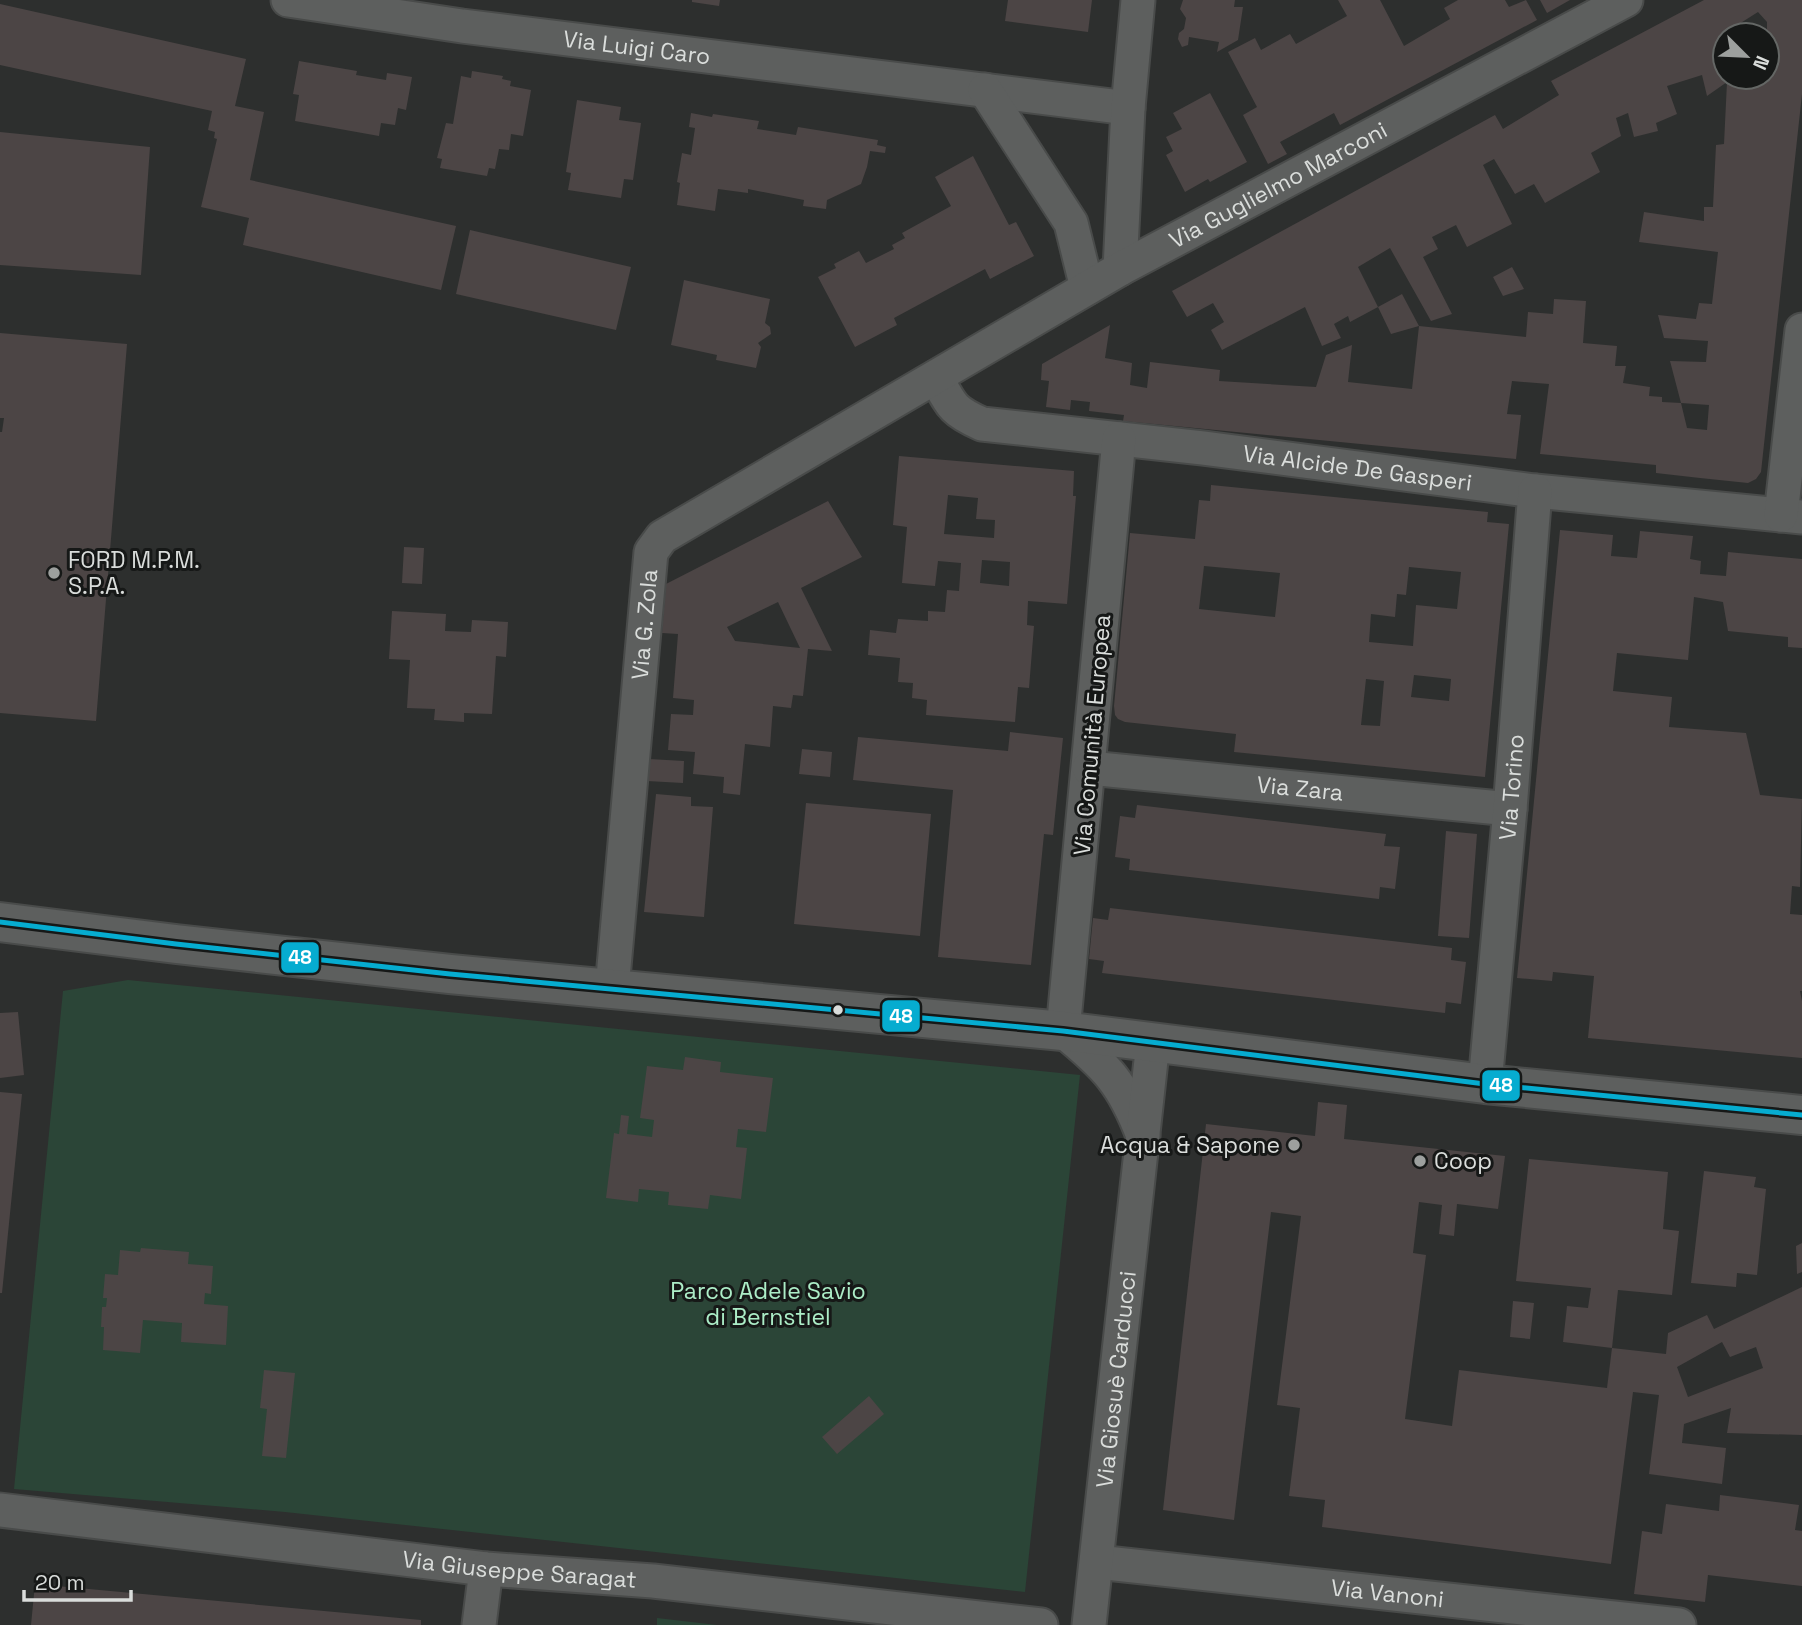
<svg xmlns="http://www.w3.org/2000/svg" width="1802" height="1625" font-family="'Space Grotesk',sans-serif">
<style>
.green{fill:#2b4537}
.building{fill:#4c4545;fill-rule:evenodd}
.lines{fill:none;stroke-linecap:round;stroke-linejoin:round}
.minor-casing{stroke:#494b4a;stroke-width:37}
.secondary-casing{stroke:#494b4a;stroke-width:42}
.minor{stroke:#5d5f5e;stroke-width:33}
.secondary{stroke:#5d5f5e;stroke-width:38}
.bus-1-casing{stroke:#161817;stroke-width:10}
.bus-1{stroke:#06acd0;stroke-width:5}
.poi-dot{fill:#9da09e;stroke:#161817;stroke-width:2.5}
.bus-dot{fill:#dadddb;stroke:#161817;stroke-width:2.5}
.labels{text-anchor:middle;stroke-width:6;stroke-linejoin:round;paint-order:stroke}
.street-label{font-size:23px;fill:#dadddb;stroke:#161817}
.poi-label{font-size:23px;fill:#dadddb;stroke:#161817;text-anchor:start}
.park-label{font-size:23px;fill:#acedc7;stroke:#161817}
.line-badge{stroke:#161817;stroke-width:2.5}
.badge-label{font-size:19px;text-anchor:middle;font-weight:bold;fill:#fff}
</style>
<rect width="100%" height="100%" fill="#2d2f2e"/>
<!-- green -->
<path class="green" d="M128,980l952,95 -55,517 -740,-80 -271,-23 49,-498z
M657,1618l60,7h-60z"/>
<!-- building -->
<path class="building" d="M692,0h28l-1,6 -27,-4z
M1008,0h84l-4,32 -83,-11z
M1183,0h52l-1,7h9l-5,33 -21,12 2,-10 -30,-5 -1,8 -6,2 -4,-8 1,-6 5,-4 2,-11 -6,-9z
M1338,0h42l24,46 46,-27 -6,-11 14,-8h47l4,7 17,-7 11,20 -197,105 -6,-12 -54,29 7,12 -19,10 -25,-49 14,-8 -29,-55 27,-14 6,12 29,-16 6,10 51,-28z
M1540,0h30l-23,13z
M1704,0h98v94l-41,378 -5,7 -8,4 -48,-5 -44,-5v-8l-116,-11 9,-70 -37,-3 -5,33 14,1 -5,44 -393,-38 1,-6 -35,-4 1,-9 -19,-2 -1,10 -24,-3 3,-26 -8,-1 1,-16 68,-39 -5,33 27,5 -2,22 17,3 3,-26 70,8 -1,11 97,6 10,-32 26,-10 -4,37 64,7 7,-63 -28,8 -13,-27 24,-13 17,32 107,11 2,-25 25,2 1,-15 32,2 -3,42 34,3 -2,20h11l-3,17 27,4 -1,9 13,1v5l19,1 -11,-42 36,1 2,-21 -44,-3 -6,-23 38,4 3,-16 13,1 6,-52 -79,-10 5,-30 60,9v-14h9l3,-62 8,-1 3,-62 -20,14 -5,-21 -35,11 10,28 -21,9 2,8 -24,6 -6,-24 -12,5 5,18 -30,17 9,19 -55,31 -11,-19 -19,10 -21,-35 -11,6 29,59 -45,23 -11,-22 -24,12 6,12 -15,8 29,57 -21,7 -41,-73 -32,19 20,40 -28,15 -2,-6 -14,8 7,14 -19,8 -17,-39 -83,43 -11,-20 13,-8 -11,-19 -26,14 -15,-26 323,-176 8,14 56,-34 -8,-14zM1758,12l9,10v55l-35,2 -7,-2v-24l-5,-17zM1681,403l28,2 -2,25 -20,-2z
M0,4l246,55 -11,47 29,6 -14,68 206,46 -15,64 -198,-45 6,-27 -48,-11 16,-68 -3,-1 1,-6 -7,-2 4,-19 -212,-46z
M299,61l58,10 -1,4 30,5 1,-7 25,4 -6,33 -8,-2 -3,17 -14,-2 -2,13 -84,-15 4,-26 -6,-1z
M472,71l31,5 -1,3 9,2 -1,5 21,4 -8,46 -12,-2 -2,16 -10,-1 -4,20 -6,-1 -2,8 -47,-8 2,-9 -5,-1 9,-35 7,1 8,-48 10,2z
M1210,93l37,69 -37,20 -2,-3 -23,13 -19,-37 7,-4 -7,-14 16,-8 -9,-16z
M577,100l44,7 -2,13 22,3 -8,57 -9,-1 -3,19 -53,-8 3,-17 -5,-1z
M691,113l21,4 1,-3 46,7 -2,8 39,6 2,-8 80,13 -1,5 9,2 -1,6 -15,-2 -3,16 -6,17 -34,16 -1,9 -23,-3 1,-6 -56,-11v4l-30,-4 -3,22 -38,-6 3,-22 -3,-1 5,-29 9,2 4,-27 -6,-1z
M0,132l150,15 -9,128 -141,-10z
M973,156l36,69 7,-3 18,34 -44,23 -5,-10 -91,49 3,7 -42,22 -37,-70 18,-9 -2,-4 25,-13 7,12 28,-14 -2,-4 13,-7 -3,-5 49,-27 -16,-29z
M470,230l161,37 -15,63 -160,-36z
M1512,267l12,22 -21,7 -10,-19z
M684,280l86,19 -5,24 5,4 1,7 -13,9 3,4 -5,21 -40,-8 1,-5 -46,-10z
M0,333l127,11 -31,377 -96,-8v-281h2l2,-14h-4z
M899,456l175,15 -1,25h3l-9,108 -39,-3 -1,24 7,1 -5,62 -11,-1 -3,35 -89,-7 1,-15 -15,-2 1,-15 -15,-1 2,-24 -32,-3 2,-25 26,3 2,-14 30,2v-10l17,1 2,-22 12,1 2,-28 -23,-2 -3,25 -33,-3 5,-56 -14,-2zM948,495l30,3 -2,21 19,1 -1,18 -50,-4zM982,560l28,2 -1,24 -29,-3z
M1211,485l277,27 -1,10 22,2 -24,253 -251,-25 2,-18 -111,-12 -7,-3 -3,-4 -1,-9 16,-173 65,6 4,-39 11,1zM1204,566l76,7 -5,44 -76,-8zM1409,567l52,5 -4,37 -41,-4 -3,41 -44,-4 2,-28 24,3 2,-23 9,1zM1414,675l37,4 -2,22 -38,-4zM1366,679l18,2 -4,45 -19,-1z
M828,501l34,56 -61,31 31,63 -24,-2 -5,47 -10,-1 -2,13 -18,-2 -3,41 -25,-3 -5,51 -17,-2 1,-16 -31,-3 2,-22 -27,-2 3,-36 22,1 1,-15 -21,-2 5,-64 -16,-1 4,-49zM778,602l22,46 -65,-7 -8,-14z
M1560,530l53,5 -2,21 26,2 3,-27 53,5 -3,23 11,2 -1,13 26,2 2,-24 74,7v89l-14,-1v-10l-60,-6 -5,-29 -29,-5 -6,63 -71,-7 -4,38 59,6 -3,30 77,6 14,62 42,4 -2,88 -8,-1 -2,28 12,1v76h-2l2,10v57l-214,-20 6,-62 -41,-4 -1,9 -35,-3z
M404,547l20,1 -2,36 -20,-1z
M392,611l54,3 -1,17 26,1 1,-12 36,2 -2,35 -10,-1 -4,58 -28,-1v9l-30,-2 1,-11 -28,-1 3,-48 -21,-1z
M1010,732l53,6 -10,97 -9,-1 -13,131 -93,-8 15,-167 -100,-10 5,-43 150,14z
M802,749l30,3 -2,25 -31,-3z
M649,759l35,2 -1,22 -36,-2z
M656,794l35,3v9l22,1 -9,110 -60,-5z
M806,803l125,11 -11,122 -126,-12z
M1137,805l249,29 -2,12 16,1 -5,42 -15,-2 -1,12 -250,-29 1,-11 -15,-2 5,-41 15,2z
M1446,831l31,3 -8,104 -31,-2z
M1110,908l342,40 -1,12 15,2 -5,42 -15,-2 -1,11 -343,-40 2,-12 -15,-2 4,-41 15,2z
M18,1012l6,63 -24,3v-65z
M685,1057l36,5 -1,10 53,6 -7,54 -28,-3 -2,18 11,1 -6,51 -31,-4 -2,14 -40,-4 1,-13 -30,-3 -1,13 -32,-4 8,-65 5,1 2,-19 8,1 -2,18 25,3 2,-17 -14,-2 7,-52 36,4z
M0,1092l22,2 -20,199h-2z
M1318,1102l29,3 -3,34 161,17 -7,53 -41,-5 -3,32 -15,-2 3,-29 -23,-3 -6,51 13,2 -21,164 47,7 7,-56 148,18 5,-40 54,6 2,-21 39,-18 7,14 88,-42v148l-75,-2 4,-25 -47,16 -2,19 44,5 -4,36 -73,-10 10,-79 -26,-3 -22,172 -289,-37 3,-27 -36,-4 11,-88 -23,-3 24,-189 -30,-4 -37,308 -71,-10 43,-386 109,12zM1722,1342l8,15 26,-10 7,21 -75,29 -11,-30z
M1529,1159l139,13 -5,57 16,2 -7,64 -54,-5 -6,58 -49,-6 4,-36 21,2 3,-20 -75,-7z
M1704,1171l52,6 -2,10 12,2 -9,86 -20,-2 -1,14 -45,-4z
M1802,1243v29l-5,2 -1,-28z
M141,1248l48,4 -1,12 25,2 -2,28 -6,-1 -1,11 24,2 -2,39 -45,-3 1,-19 -39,-3 -3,33 -37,-3 1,-23h-3l1,-20h4l1,-9h-4l2,-24 13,1 2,-25 20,2z
M1513,1301l21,2 -4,36 -20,-2z
M264,1370l31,3 -9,85 -24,-2 5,-47 -7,-1z
M869,1396l15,18 -47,40 -15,-17z
M1720,1495l79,10 -4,25 7,1v55l-94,-11 -3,27 -71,-8 8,-63 20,3 4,-30 53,7z
M35,1584l386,36v5h-390z"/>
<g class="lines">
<!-- minor casing -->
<g class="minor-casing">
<g id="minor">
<path id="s1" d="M288,0l174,26 666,82"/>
<path d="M985,90l86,133 16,65"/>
<path d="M1120,269l8,-161 10,-108"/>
<path id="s2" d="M936,377c15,28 16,34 46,47l221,24 332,43 267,26"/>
<path d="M1119,439l-56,592c43,35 60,52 80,105"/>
<path d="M1781,515l21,-185"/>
<path id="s3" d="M1089,768l421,41"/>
<path id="s4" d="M612,989l39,-437 11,-15 458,-268 506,-269"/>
<path id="s5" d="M1485,1084l25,-275 25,-318"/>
<path id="s6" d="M0,1510l486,59 167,12 388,44"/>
<path id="s7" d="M1097,1562l582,63"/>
<path d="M479,1625l7,-56"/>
<path id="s8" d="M1089,1625l64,-583"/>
</g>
</g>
<!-- secondary casing -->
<g class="secondary-casing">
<path id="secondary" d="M0,922l176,22 274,30 613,57 422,53 317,31"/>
</g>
<!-- minor -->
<use href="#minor" class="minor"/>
<!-- secondary -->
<use href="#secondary" class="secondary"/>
<!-- bus-1 casing -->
<g class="bus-1-casing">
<path id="bus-1" d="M0,922l176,22 274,30 613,57 422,53 317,31"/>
</g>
<!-- bus-1 -->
<use href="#bus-1" class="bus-1"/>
</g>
<!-- markers -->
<g class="poi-dot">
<circle cx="54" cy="573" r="7"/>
<circle cx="1294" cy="1145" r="7"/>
<circle cx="1420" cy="1161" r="7"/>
</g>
<circle class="bus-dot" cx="838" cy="1010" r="6"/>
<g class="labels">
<!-- street labels -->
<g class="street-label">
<text dy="8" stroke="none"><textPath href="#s1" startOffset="352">Via Luigi Caro</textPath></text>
<text dy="8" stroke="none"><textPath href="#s4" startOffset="1167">Via Guglielmo Marconi</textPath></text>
<text dy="8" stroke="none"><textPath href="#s2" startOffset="446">Via Alcide De Gasperi</textPath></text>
<text dy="8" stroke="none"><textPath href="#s4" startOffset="366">Via G. Zola</textPath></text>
<text transform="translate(1092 735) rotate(-85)" y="8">Via Comunità Europea</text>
<text dy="8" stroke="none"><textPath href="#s3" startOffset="212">Via Zara</textPath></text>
<text dy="8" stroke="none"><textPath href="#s5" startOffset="298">Via Torino</textPath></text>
<text dy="8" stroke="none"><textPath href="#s8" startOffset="247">Via Giosuè Carducci</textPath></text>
<text dy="8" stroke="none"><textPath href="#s6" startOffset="523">Via Giuseppe Saragat</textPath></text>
<text dy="8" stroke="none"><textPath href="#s7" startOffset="292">Via Vanoni</textPath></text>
</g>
<!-- poi labels -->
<g class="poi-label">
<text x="68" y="568">FORD M.P.M.<tspan x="68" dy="26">S.P.A.</tspan></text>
<text x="1280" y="1153" text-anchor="end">Acqua &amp; Sapone</text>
<text x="1434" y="1169">Coop</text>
</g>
<!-- park labels -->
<g class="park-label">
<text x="768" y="1299">Parco Adele Savio<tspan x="768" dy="26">di Bernstiel</tspan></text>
</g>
</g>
<g class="line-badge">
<rect x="280" y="941" width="40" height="33" rx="7" fill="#06acd0"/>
<rect x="881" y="999" width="40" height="34" rx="7" fill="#06acd0"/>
<rect x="1481" y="1069" width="40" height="33" rx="7" fill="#06acd0"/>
</g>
<g class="badge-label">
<text x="300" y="964">48</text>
<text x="901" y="1023">48</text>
<text x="1501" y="1092">48</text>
</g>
<!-- north arrow -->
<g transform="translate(1746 56) rotate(114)"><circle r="33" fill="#161817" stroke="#646765" stroke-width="2"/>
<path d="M0-5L12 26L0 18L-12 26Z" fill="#9da09e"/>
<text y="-10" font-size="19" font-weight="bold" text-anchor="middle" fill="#dadddb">N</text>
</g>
<!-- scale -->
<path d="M24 1590v10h107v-10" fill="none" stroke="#dadddb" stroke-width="3.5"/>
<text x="35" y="1590" font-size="21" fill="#dadddb" stroke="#161817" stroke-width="5" paint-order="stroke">20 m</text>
</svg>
